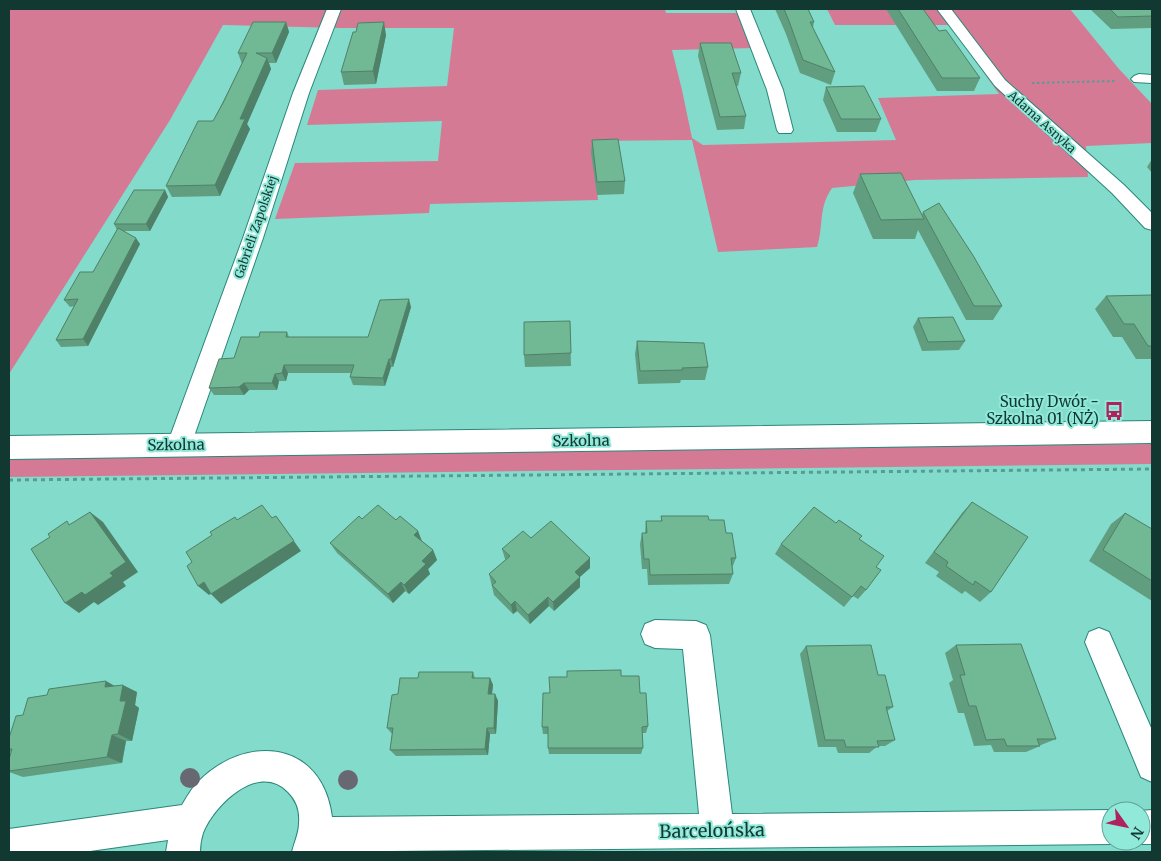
<svg xmlns="http://www.w3.org/2000/svg" width="1161" height="861" font-family="Merriweather,serif">
<style>
.green{fill:#d57a95}
.lines{fill:none;stroke-linecap:round;stroke-linejoin:round}
.minor-casing{stroke:#298779;stroke-width:2}
.tertiary-casing{stroke:#298779;stroke-width:2}
.path-far1{stroke:#589d92;stroke-width:2;stroke-dasharray:2.5 2.5;stroke-linecap:butt}
.path{stroke:#589d92;stroke-width:3;stroke-dasharray:4 4;stroke-linecap:butt}
.minor{fill:#fff;fill-rule:evenodd}
.tertiary{fill:#fff;fill-rule:evenodd}
.tree{fill:#686872}
.wall{fill:#619e80}
.shaded-wall{fill:#4f8168}
.building{fill:#71b895;stroke:#4f8168}
.labels{text-anchor:middle;stroke-width:4;stroke-linejoin:round;paint-order:stroke}
.far-street-label{font-size:12px;fill:#123832;stroke:#90e9d9}
.poi-label{font-size:15px;fill:#123832;stroke:#90e9d9;text-anchor:end}
.street-label{font-size:15px;fill:#123832;stroke:#90e9d9}
.near-street-label{font-size:18px;fill:#123832;stroke:#90e9d9}
</style>
<rect width="100%" height="100%" fill="#83dbcc"/>
<!-- green -->
<path class="green" d="M9,9h656l1,4h75l13,35 -82,2 10,40 10,48 11,7 193,-5 -18,-42 121,-4 -49,-69h-115l-8,-16h243l49,60 33,35v39l-66,3 2,31 -173,3 -83,8c-14,20 -8,37 -15,59l-99,5 -26,-112 -100,1 6,59 -168,4 -1,9 -154,6 20,-56 143,-2 4,-40 -135,4 11,-35 129,-4 7,-58h-115l-116,-3 -53,95 -161,254z
M1152,444v20l-1143,13v-20z"/>
<g class="lines">
<!-- minor casing -->
<g class="minor-casing">
<path id="minor" d="M327,9h14l-32,84 -46,145 -72,207 -3,7 -9,3 -9,-3 -3,-7 76,-207 50,-145z
M736,9h14l33,81 10,40 -2,3h-12l-2,-3 -10,-40z
M937,9h14l54,71 119,105 28,28v17l-7,-2 -33,-35 -117,-107z
M1139,74l13,1v8l-18,-1 -3,-3 3,-3z
M655,620l41,1 10,4 4,10 22,179 379,-4 2,1h-2v30h7l-7,3 -819,8c2,-9 7,-19 7,-29 1,-12 -2,-22 -11,-31 -29,-31 -74,13 -85,41 -2,6 -3,13 -3,19h-34l2,-12 -85,12h-74v-23l173,-24c5,-8 9,-16 16,-23 48,-49 124,-42 134,35l367,-3 -16,-165 -28,-1 -10,-4 -4,-10 4,-10z
M1099,628l10,4 43,98v52l-11,-5 -56,-135 4,-10z
M1152,810v34h-11l-7,-3h7v-30h-2z"/>
</g>
<!-- tertiary casing -->
<g class="tertiary-casing">
<path id="tertiary" d="M1152,421v22l-1143,16v-23z"/>
</g>
<!-- path-far1 -->
<path class="path-far1" d="M1032,83l84,-2"/>
<!-- path -->
<path class="path" d="M9,480l1143,-11"/>
<!-- minor -->
<use href="#minor" class="minor"/>
<!-- tertiary -->
<use href="#tertiary" class="tertiary"/>
</g>
<!-- trees -->
<g class="tree">
<circle cx="190" cy="778" r="10"/>
<circle cx="348" cy="780" r="10"/>
</g>
<!-- wall -->
<path class="wall" d="M775,9h33l6,13 -1,6 22,44 -4,13 -31,-12 -14,-39z
M886,9h37l16,22 41,47 -6,13h-37z
M1090,9h62v20l-1,-1 -40,1z
M286,22l3,10 -13,31h-7l2,6 -24,55 3,5 -30,67 -48,1 -6,-11 47,-65 29,-57 -4,-11z
M386,35l-10,49 -32,1 -3,-13z
M700,43l41,30 -3,13h-2l10,30 -2,13 -27,1 -19,-74z
M826,87l55,32 -5,13h-39l-14,-32z
M592,140l33,41 -1,13 -27,1 -6,-42z
M1152,159v14l-5,-6z
M860,174l62,41 1,-3 79,94 -9,14h-27l-48,-90 -3,9h-42l-20,-46z
M165,190l3,7 -18,34h-26l16,13 -52,102 -27,1 -5,-7 18,-34 -4,1 -6,-7 29,-28 24,-42 -3,-6z
M1152,295v64h-16l-14,-22h-9l-18,-28 11,-13z
M411,307l-18,60h-2l-6,19 -32,-1 -3,-8 1,-4h-63l-2,8h-7l-2,9h-28l-5,5h-30l-5,-7 25,-30 25,-21 28,-5 2,5h79z
M918,318l47,23 -6,9 -37,1 -9,-24z
M570,321l1,45 -46,1 -1,-12z
M637,341l71,26 -3,13h-24l-1,3 -42,1 -3,-30z
M972,502l19,90 -11,10 -15,-11 -3,3 -26,-18 3,-4 -14,-9 37,-50z
M1125,513l26,16 1,-2v74l-63,-40 22,-37z
M661,516l48,4 17,13 10,25 -4,10 1,6 -4,10 -81,1 -1,-16h-5l-2,-25 2,-11h3l1,-12h15z
M362,519l34,1 22,11 4,10 11,9 4,10 -9,9 2,5 -21,20 -4,-3 -12,12 -56,-50 -7,-10z
M531,538l59,30 -10,9v10l-26,24 -5,-5 -19,18 -13,-13 -4,3 -19,-19 -5,-21 17,-14 -1,-1 -3,-10z
M860,539l16,28 -10,23 -8,9 -5,-3 -9,11 -69,-53 6,-10z
M956,645l100,94 -15,6h-2l1,1 -14,6h-32l-3,-7 -17,1 -10,-33h-6l-9,-30 4,-3 -8,-27z
M806,646l72,29 15,32 -6,4 8,29 -10,6h-7l-9,7h-31l-2,-6h-18l-18,-93z
M473,672l2,6h15l3,7 -1,9h3l3,7 -2,33h-6l-2,21 -92,1 -6,-6 2,-16 -5,-6 11,-34 20,-16z
M621,676l19,17 8,33 -2,7h-4l1,15 -2,6h-92l-1,-6v-14h-5l-1,-7z
M115,686l22,6 -2,13 4,3 -7,33h-6l-4,22 -99,14 -14,-5 2,-20 -2,-1v-13l14,-23z"/>
<!-- shaded-wall -->
<path class="shaded-wall" d="M286,22l3,10 -13,31 -4,-10z
M384,22l2,13 -10,49 -3,-13z
M267,58l4,11 -24,55 3,5 -30,67 -5,-11 25,-66z
M165,190l3,7 -18,34 -4,-7z
M136,238l4,6 -52,102 -5,-7z
M409,299l2,8 -18,60 -2,-8z
M389,359l2,8 -6,19 -2,-8z
M284,365l4,8 -2,8 -4,-8z
M275,374l4,7 -2,9 -5,-7z
M244,383l5,7 -5,5 -5,-8z
M90,512l13,10 35,50 -15,10 3,4 -28,19 -4,-3 -15,11 -14,-10z
M276,516l25,35 -80,53 -10,-10z
M418,531l4,11 -8,-7z
M433,550l4,10 -9,9 2,5 -21,20 -5,-9 18,-24z
M590,558v10l-15,13v-9z
M580,577v10l-26,24 -1,-9z
M204,582l10,10 -5,3 -11,-9z
M401,582l4,9 -12,12 -5,-9z
M548,597l1,9 -19,18 -2,-9z
M515,601l2,10 -4,3 -2,-9z
M490,678l3,7 -2,16 -3,-7z
M106,681l14,8 -15,-2z
M123,685l14,7 -2,13 4,3 -7,33 -14,-7 2,-33z
M495,694l3,7 -2,33 -2,-6z
M487,728l3,6 -2,21 -3,-6z
M112,735l14,6 -4,22 -15,-6z"/>
<!-- building -->
<path class="building" d="M784,9h24l6,13h-4l25,50 -32,-12 -14,-39z
M898,9h25l16,22 7,-1 34,48h-38z
M1110,9h42v7l-34,1z
M253,22h33l-14,31h-16l11,5 -27,61h5l-30,66 -49,1 32,-65h15l10,-18 24,-50h-9z
M384,22l-11,49 -32,1 12,-40h3l2,-9z
M700,43h31l10,30h-9l14,43 -26,1z
M864,86l17,33h-40l-15,-32z
M618,139l7,42 -28,1 -5,-42z
M901,173l23,46 -43,1 -21,-46z
M134,190h31l-19,34h-32z
M939,203l35,54 28,49h-28l-51,-94z
M118,228l18,10 -53,101 -27,1 22,-41 -14,1 16,-28h13z
M1152,295v51h-4l-14,-22h-10l-18,-28z
M409,299l-18,60h-2l-6,19 -33,-1 4,-12h-70l-2,8 -7,1 -3,9h-28l-5,4 -30,1 10,-29 15,-1 7,-21h18l1,-5h27l-1,5h82l12,-37z
M953,317l12,24 -37,1 -10,-24z
M570,321l1,32 -47,2v-33z
M637,341l67,2 4,24 -26,1 1,2 -43,1z
M972,502l56,35 -37,55 -16,-11 -2,4 -27,-19 2,-4 -14,-10z
M262,505l10,13 4,-2 18,25 -83,53 -7,-12 -6,4 -11,-20 5,-4 -6,-10 26,-17 -2,-3 25,-15 2,3z
M378,505l18,15 4,-4 18,15 -4,4 19,15 -11,11 4,3 -22,21 -3,-3 -13,12 -58,-51 29,-27 3,3z
M814,507l22,16 3,-3 23,16 -3,3 25,17 -8,11 5,3 -15,20 -5,-4 -9,11 -71,-53z
M90,512l36,50 -16,11 3,3 -28,19 -3,-3 -17,11 -34,-54 19,-12 -2,-3 19,-13 2,4z
M1125,513l27,16v52l-49,-31z
M661,516h47l1,4h15l2,13h6l4,25h-5l2,16 -83,1 -1,-16h-5l-2,-26h5l-1,-12h16z
M551,521l39,37 -15,14 5,5 -27,25 -5,-5 -20,18 -13,-14 -4,4 -19,-20 4,-3 -7,-8 21,-18 -8,-7 21,-18 8,7z
M1021,644l35,95h-19l3,7h-33l-3,-7 -18,1 -10,-34h-7l-9,-31h5l-9,-30z
M871,645l7,30h7l8,32h-7l9,33 -18,1 2,6h-33l-2,-7h-19l-19,-94z
M621,670v6h18l1,17h6l2,33 -6,1 1,21h-95v-21h-6l1,-34h7l-1,-16h18v-6z
M419,672h54l-1,6h18l-2,16h7l-1,34h-7l-2,21 -95,1 3,-22h-6l5,-33 6,-1 2,-16h18z
M106,681l-1,6 18,-2 -3,16h6l-8,33 -6,1 -5,22 -98,14v-12l3,-10h-3v-11l7,-22 7,-1 5,-17 19,-3 2,-6z"/>
<!-- icons -->
<defs>
<g id="bus-bare" transform="scale(1.5)"><path d="M-5-6H5V4H4V6H2V4H-2V6H-4V4H-5ZM-3.5-4V0h7V-4ZM-3.5 1.2v1.5H-2V1.2ZM2 1.2v1.5H3.5V1.2Z" fill="#af225d" stroke="#90e9d9" stroke-width="2.5" paint-order="stroke"/></g>
</defs>
<g fill-rule="evenodd">
<use href="#bus-bare" x="1114" y="411"/>
</g>
<g class="labels">
<!-- far-street labels -->
<g class="far-street-label">
<text transform="translate(1042 122) rotate(42)" y="4">Adama Asnyka</text>
<text transform="translate(256 227) rotate(-71)" y="4">Gabrieli Zapolskiej</text>
</g>
<!-- poi labels -->
<g class="poi-label">
<text x="1099" y="407">Suchy Dwór -<tspan x="1099" dy="17">Szkolna 01 (NŻ)</tspan></text>
</g>
<!-- street labels -->
<g class="street-label">
<text transform="translate(581 441) rotate(-1)" y="5">Szkolna</text>
<text transform="translate(176 445) rotate(-1)" y="5">Szkolna</text>
</g>
<!-- near-street labels -->
<g class="near-street-label">
<text transform="translate(712 831) rotate(-1)" y="6">Barcelońska</text>
</g>
</g>
<!-- border -->
<rect width="1161" height="861" fill="none" stroke="#123832" stroke-width="20"/>
<!-- north arrow -->
<g transform="translate(1126 826) rotate(123)"><circle r="24" fill="#90e9d9" stroke="#5ea296"/>
<path d="M0-4L9 19L0 12L-9 19Z" fill="#af225d"/>
<text y="-8" font-size="14" font-weight="bold" text-anchor="middle" fill="#123832">N</text>
</g>
</svg>
